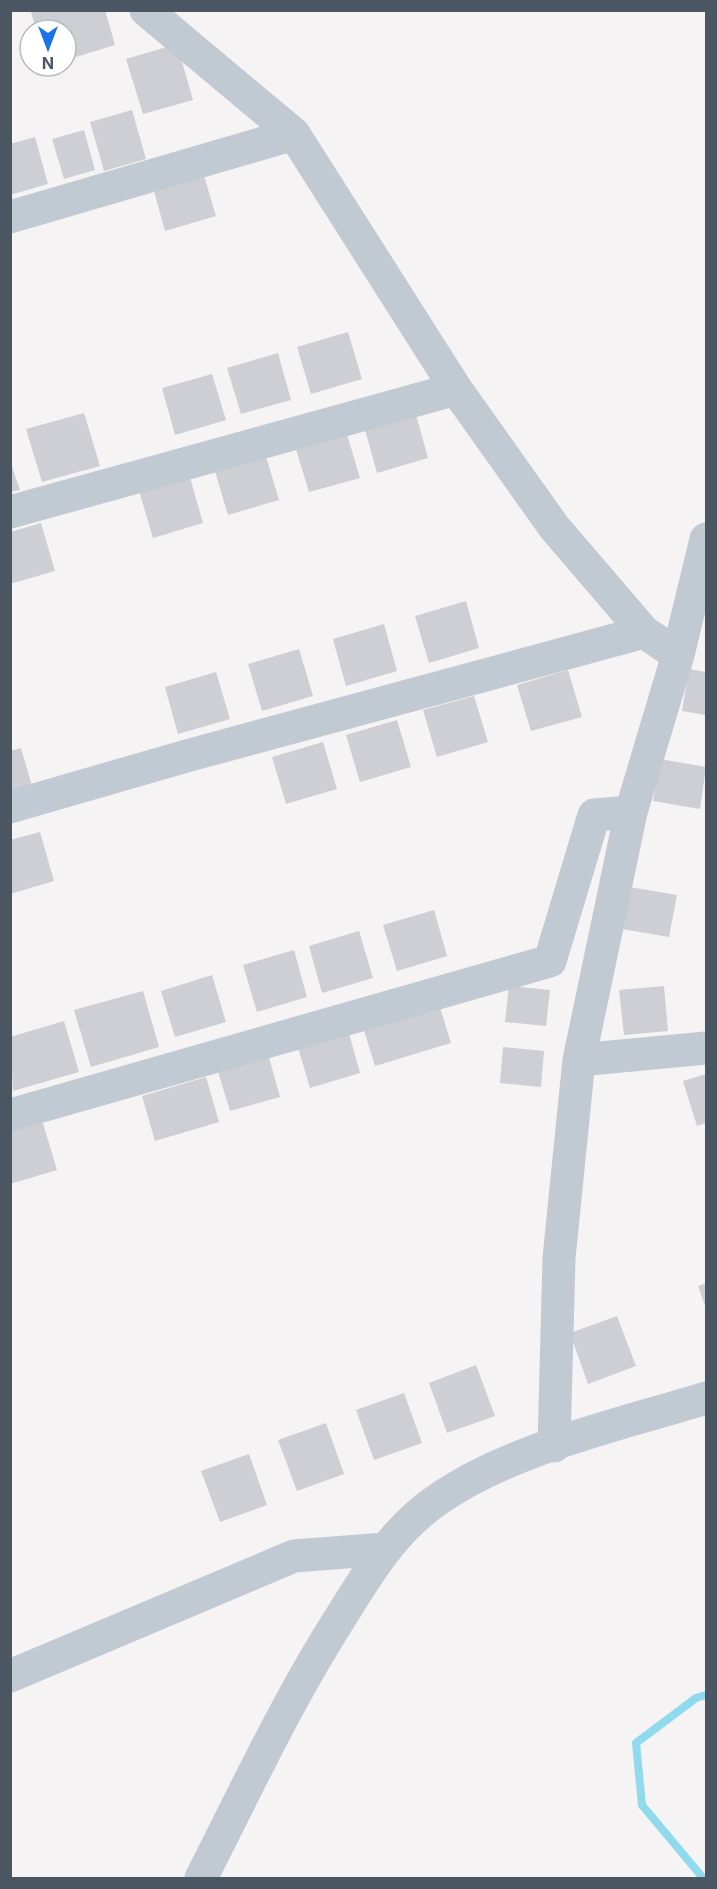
<svg xmlns="http://www.w3.org/2000/svg" width="717" height="1889" font-family="Inter,sans-serif">
<style>
.lines{fill:none;stroke-linecap:round;stroke-linejoin:round}
.stream{stroke:#90daee;stroke-width:8}
.building{fill:#cdcfd5}
.minor{stroke:#c1cad2;stroke-width:33}
</style>
<rect width="100%" height="100%" fill="#f5f3f3"/>
<g class="lines">
<!-- stream -->
<path class="stream" d="M703,1878l-61,-73 -6,-62 60,-45 10,-3"/>
</g>
<!-- building -->
<path class="building" d="M35,10h70l10,35 -49,15v-30h-30l-5,-18z
M177,44l16,56 -50,14 -17,-55z
M132,110l14,49 -42,12 -14,-49z
M84,130l11,40 -31,9 -12,-40z
M35,137l13,47 -38,11v-51z
M202,169l14,47 -51,15 -13,-47z
M348,332l14,47 -51,15 -14,-47z
M278,353l13,47 -50,14 -14,-46z
M212,374l14,46 -51,15 -13,-47z
M415,411l13,47 -51,15 -13,-47z
M84,413l16,53 -58,16 -16,-53z
M346,431l14,47 -51,14 -14,-46z
M265,453l14,47 -51,15 -14,-47z
M10,461l10,29 -10,2z
M190,477l13,46 -50,15 -14,-47z
M41,523l14,48 -45,13v-52z
M466,601l13,47 -50,15 -14,-47z
M384,624l13,47 -51,15 -13,-47z
M299,649l14,47 -51,15 -14,-47z
M689,669l17,3v43l-24,-4z
M568,670l14,47 -51,14 -14,-46z
M216,672l14,47 -52,15 -13,-47z
M474,696l14,46 -51,15 -14,-47z
M397,720l14,47 -51,15 -14,-47z
M323,742l14,47 -51,15 -14,-47z
M21,748l13,45 -24,7v-49z
M660,759l46,8 -6,42 -47,-8z
M40,832l14,49 -44,13v-54z
M629,887l48,8 -8,42 -47,-8z
M434,910l13,46 -50,15 -14,-46z
M359,931l14,47 -51,15 -13,-47z
M294,950l13,47 -50,15 -14,-47z
M212,975l14,47 -51,15 -14,-46z
M509,986l41,4 -4,36 -41,-4z
M664,986l4,45 -44,4 -5,-45z
M143,991l16,56 -68,20 -17,-57z
M437,998l14,45 -76,23 -14,-45z
M64,1021l15,51 -66,19 -3,-54z
M347,1026l13,47 -50,15 -14,-47z
M503,1047l41,4 -3,36 -41,-4z
M267,1050l13,47 -50,14 -14,-46z
M706,1074v49l-9,3 -14,-45z
M206,1077l13,45 -64,19 -13,-45z
M42,1120l15,50 -47,14v-55z
M706,1283v26l-8,-23z
M617,1316l19,50 -48,18 -18,-51z
M476,1365l19,51 -48,17 -18,-50z
M404,1393l18,50 -48,17 -18,-50z
M326,1423l18,51 -47,17 -19,-51z
M249,1454l18,51 -47,17 -19,-51z"/>
<g class="lines">
<!-- minor -->
<path class="minor" d="M146,10l148,124 162,255 98,138 90,105 34,23
M10,217l284,-83
M10,512l446,-123
M10,807l180,-52 454,-123
M579,1060l127,-12
M10,1115l540,-154 44,-146 37,-3
M554,1446l5,-188 20,-198 52,-248 47,-157 28,-116
M10,1676l284,-120 91,-7
M201,1878c45,-88 87,-179 141,-263 27,-44 54,-88 98,-117 73,-50 182,-74 266,-100"/>
</g>
<!-- border -->
<rect width="717" height="1889" fill="none" stroke="#4a5661" stroke-width="24"/>
<!-- north arrow -->
<g transform="translate(48 48) rotate(180)"><circle r="28" fill="#ffffff" stroke="#b7bbc0" stroke-width="1.5"/>
<path d="M0-4.5L10 22L0 15L-10 22Z" fill="#1a73e8"/>
<text y="-9" font-size="16" font-weight="bold" text-anchor="middle" fill="#4a5661">N</text>
</g>
</svg>
